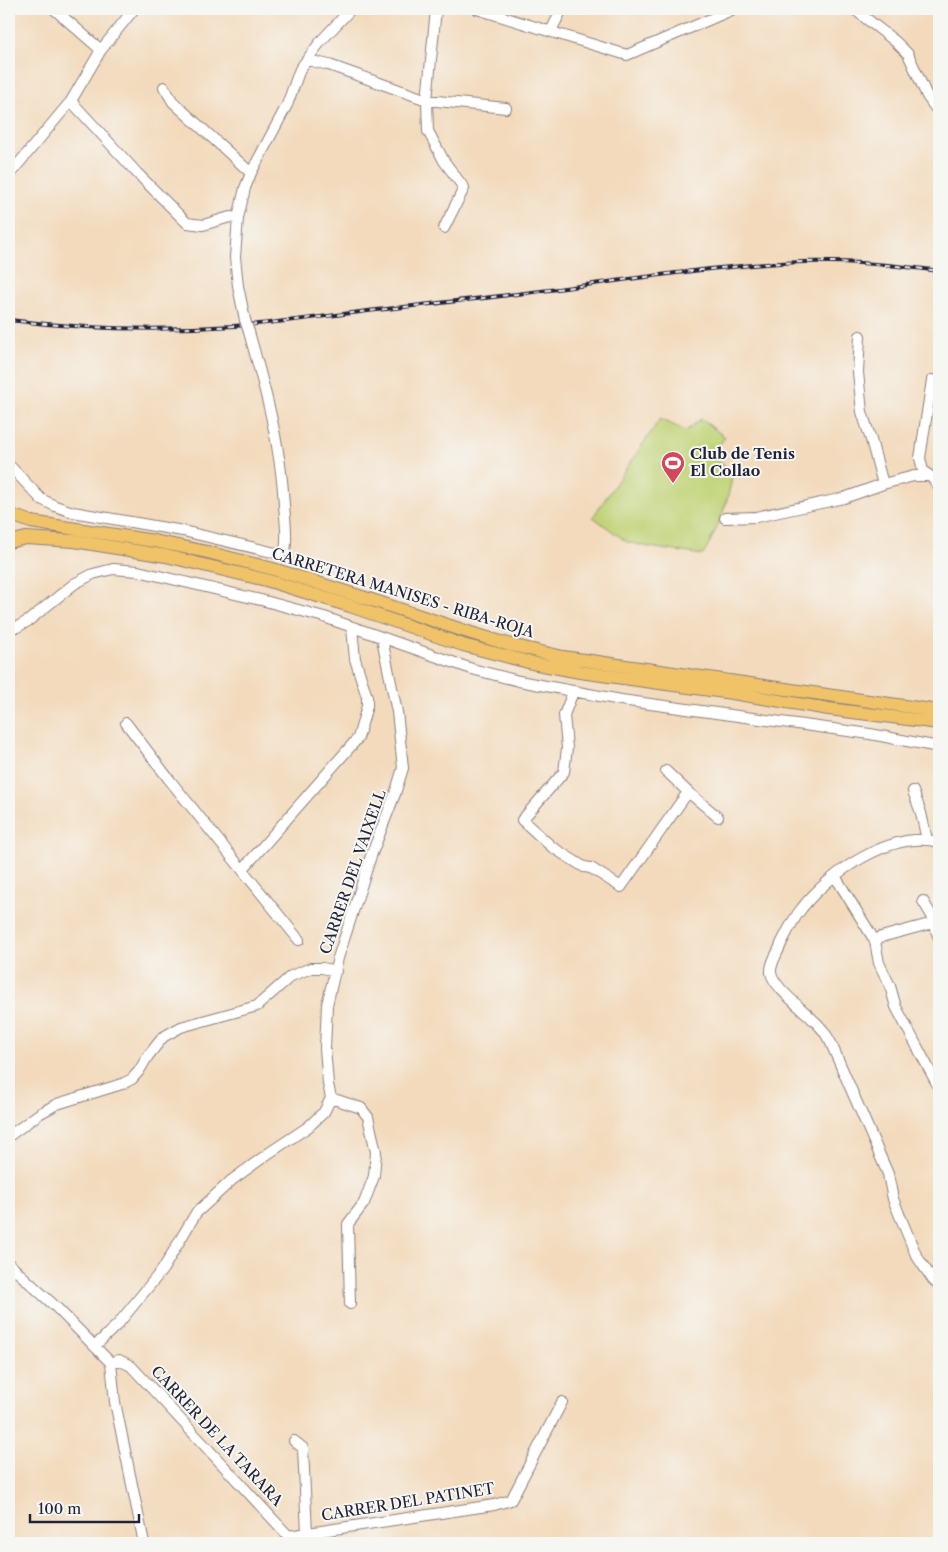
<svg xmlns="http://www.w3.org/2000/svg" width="948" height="1552" font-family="'Libre Caslon Text',serif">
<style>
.green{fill:#c0d376;stroke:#717a58}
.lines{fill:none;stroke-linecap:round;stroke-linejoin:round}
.minor-casing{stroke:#8a7e7c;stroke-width:12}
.major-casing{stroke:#8a7e7c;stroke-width:14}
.minor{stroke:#fff;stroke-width:10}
.major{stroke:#f0c369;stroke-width:12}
.rail-casing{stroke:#22223b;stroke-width:4}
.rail{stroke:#f6f6f2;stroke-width:2;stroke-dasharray:5.5;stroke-linecap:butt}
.minor-bridge-casing{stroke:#8a7e7c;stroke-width:12;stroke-linecap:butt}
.minor-bridge{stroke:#fff;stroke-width:10}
.labels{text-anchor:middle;stroke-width:4;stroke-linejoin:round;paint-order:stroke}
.poi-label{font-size:15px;font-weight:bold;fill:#22223b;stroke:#f6f6f2;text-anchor:start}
.street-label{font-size:15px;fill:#22223b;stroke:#f6f6f2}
</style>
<rect width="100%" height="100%" fill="#f6f6f2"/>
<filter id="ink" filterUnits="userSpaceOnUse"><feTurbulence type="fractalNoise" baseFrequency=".02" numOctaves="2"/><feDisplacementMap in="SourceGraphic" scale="10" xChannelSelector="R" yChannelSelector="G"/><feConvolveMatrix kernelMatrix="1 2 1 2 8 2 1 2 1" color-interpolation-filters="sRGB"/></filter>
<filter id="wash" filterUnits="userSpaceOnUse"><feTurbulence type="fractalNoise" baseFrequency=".0096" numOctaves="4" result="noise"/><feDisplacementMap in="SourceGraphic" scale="20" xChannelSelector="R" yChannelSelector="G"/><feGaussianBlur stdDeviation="1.12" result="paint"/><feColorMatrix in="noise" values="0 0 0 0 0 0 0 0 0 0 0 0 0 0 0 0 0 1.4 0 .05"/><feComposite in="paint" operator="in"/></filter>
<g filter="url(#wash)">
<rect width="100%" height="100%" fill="#f3dabc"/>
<!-- green -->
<path class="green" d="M660,419l26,12 15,-12 24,18 -14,19 22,16c-6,34 -13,52 -30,83l-54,-8 -22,-5 -34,-25z"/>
</g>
<g filter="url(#ink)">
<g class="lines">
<!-- minor casing -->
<g class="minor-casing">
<path id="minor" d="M54,9l47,41
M436,9l-9,91 1,31 16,30 20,27 -20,40
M477,9l150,46 107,-46
M854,9l42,33 12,12 19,42 12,17
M551,31l11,-22
M307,60l22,5 98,35 79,8
M164,87l9,15 78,71
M71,101l66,72 50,50 16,2 27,-8 8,1
M9,175l62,-74 30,-51 33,-41
M245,320l-7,-34 -3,-29 3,-39 7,-30 6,-15 36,-68 13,-36 21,-28 30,-32
M860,336l-2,36 4,40 9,28 12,44
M9,465l32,34 14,7 18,6 110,19 97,23 5,-3c3,-15 0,-31 -1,-46 -3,-60 -19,-116 -35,-173
M930,476l-7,-5 -3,-13 12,-78
M725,518l31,-1 88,-19 39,-14 31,-8h16l9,10
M9,627h8l11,-6 46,-37 19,-10 20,-5 25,2 127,30 59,16 148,52 47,12 102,19 249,34 69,13
M573,692l-9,23 3,33 -3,24 -42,48 30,27 32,20 7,1 30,19 67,-95
M126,723l42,55 131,162
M666,771l22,21 30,25
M913,791l8,22 6,27
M939,842c-47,-12 -109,30 -137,66 -9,11 -15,24 -21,36 -3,9 -11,19 -10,29 4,17 39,41 51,56 3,3 5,8 8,12l58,133 5,25 23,56 17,25 6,5
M243,869l115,-131 9,-32v-9l-12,-38 -3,-31
M835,876l40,65 4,22 11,23 6,21 41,77
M923,901l13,22
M933,923l6,15
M875,941l6,-4 52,-14h6
M331,1098l30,10 7,9 8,35 -2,24 -10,27 -16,21 2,80
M9,1136l30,-22 18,-10 65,-20 10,-5 7,-8 9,-15 15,-19 18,-10 76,-21 34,-30 20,-8h11l14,3
M9,1264l48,44 54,55 4,39 29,141
M95,1346l23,-22 45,-55 33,-56 36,-33 37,-27 39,-26 16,-15 7,-14 -3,-14 -3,-36 2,-43 11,-47 33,-102 24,-62 8,-26 -6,-56 -15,-73
M111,1363l8,-3 12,6 164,177
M294,1441l9,7 4,85
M288,1536l206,-31 17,-5 51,-98"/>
</g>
<!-- major casing -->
<g class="major-casing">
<path id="major" d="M9,514l22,8 123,19 53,11 66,17 105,33 93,31 40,12 52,12 376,54
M9,542l17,-4 48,3 92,15 100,24 84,26 113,39 69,18 48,9 152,21 97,16 110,14"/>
</g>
<!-- minor -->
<use href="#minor" class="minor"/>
<!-- major -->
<use href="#major" class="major"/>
<!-- rail casing -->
<g class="rail-casing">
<path id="rail" d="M9,320c74,9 150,11 225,6 42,-3 84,-9 126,-14 69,-8 137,-15 205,-24 79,-11 159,-23 238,-26 46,-1 92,3 136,9"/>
</g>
<!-- rail -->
<use href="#rail" class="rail"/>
<!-- minor-bridge casing -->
<g class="minor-bridge-casing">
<path id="minor-bridge" d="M245,320l4,12"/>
</g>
<!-- minor-bridge -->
<use href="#minor-bridge" class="minor-bridge"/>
</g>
</g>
<!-- icons -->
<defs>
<g id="stadium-pin" transform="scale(1.25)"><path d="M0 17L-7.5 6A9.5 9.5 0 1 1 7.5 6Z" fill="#d1495b" stroke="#f6f6f2"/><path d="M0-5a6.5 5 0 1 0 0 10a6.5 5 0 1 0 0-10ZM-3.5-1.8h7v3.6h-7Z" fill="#fff"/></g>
</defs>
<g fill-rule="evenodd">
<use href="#stadium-pin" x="673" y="463"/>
</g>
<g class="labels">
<!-- poi labels -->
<g class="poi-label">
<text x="690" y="459">Club de Tenis<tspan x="690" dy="17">El Collao</tspan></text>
</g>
<!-- street labels -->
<g class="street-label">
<text transform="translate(403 593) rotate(17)" y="5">CARRETERA MANISES - RIBA-ROJA</text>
<text transform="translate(353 872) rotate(-71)" y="5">CARRER DEL VAIXELL</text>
<text transform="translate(217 1436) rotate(47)" y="5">CARRER DE LA TARARA</text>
<text transform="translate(408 1502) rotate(-9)" y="5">CARRER DEL PATINET</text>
</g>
</g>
<!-- margin -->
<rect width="948" height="1552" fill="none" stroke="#f6f6f2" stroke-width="30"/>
<!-- scale -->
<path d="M30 1514v8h109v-8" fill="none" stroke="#22223b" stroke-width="2.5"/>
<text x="38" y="1514" font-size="15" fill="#22223b" stroke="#f6f6f2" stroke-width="4" paint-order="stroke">100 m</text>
</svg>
